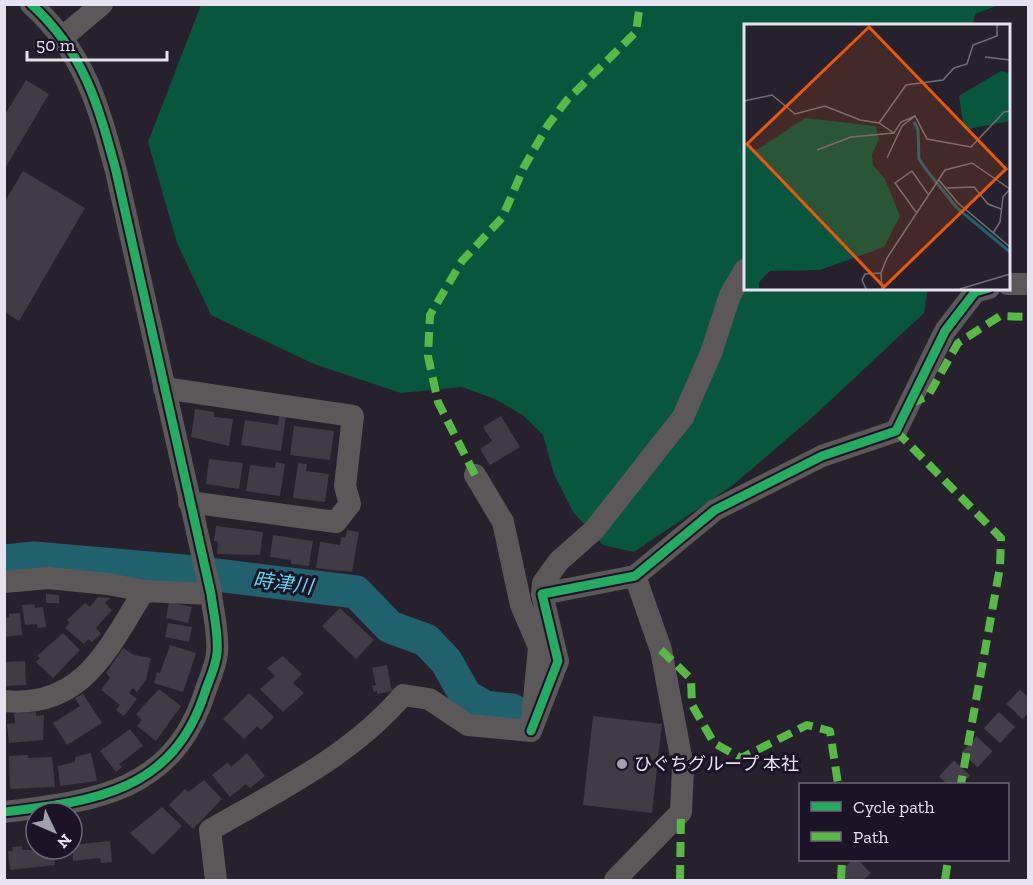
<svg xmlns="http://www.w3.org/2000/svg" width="1033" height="885" font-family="'Zilla Slab','Noto Sans JP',serif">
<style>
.forest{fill:#09563f}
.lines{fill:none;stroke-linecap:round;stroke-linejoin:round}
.river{stroke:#21616e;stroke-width:33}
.building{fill:#403b45}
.minor-tunnel{stroke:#433e49;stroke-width:22;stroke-dasharray:22 11;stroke-linecap:butt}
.minor{stroke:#5c585a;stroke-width:22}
.quiet{stroke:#58b947;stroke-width:8;stroke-dasharray:15 8;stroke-linecap:butt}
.cycleway-casing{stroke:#1c1326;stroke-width:13}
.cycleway{stroke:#26ab63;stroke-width:9}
.poi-dot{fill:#a39eab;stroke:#1c1326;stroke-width:2}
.labels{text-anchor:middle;stroke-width:6;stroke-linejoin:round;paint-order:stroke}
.poi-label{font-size:18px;fill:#e7e2ef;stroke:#1c1326;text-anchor:start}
.water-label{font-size:20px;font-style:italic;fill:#59dbf5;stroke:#1c1326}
.inset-river{fill:none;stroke:#21616e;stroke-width:3}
.inset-road{fill:none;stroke:#736e7a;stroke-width:1.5}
.view{fill:#e8590c;fill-opacity:0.15;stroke:#e8590c;stroke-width:3}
.inset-edge{fill:none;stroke:#e7e2ef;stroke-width:3}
</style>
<rect width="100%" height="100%" fill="#26212c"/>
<!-- forest -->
<path class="forest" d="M201,5h798l-24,9 -2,11 -228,1v262h183l-4,25 -108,101 -83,71 -99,67 -31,-7 -30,-33 -19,-38 -11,-39 -19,-19 -27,-16 -35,-13 -61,6 -87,-29 -103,-49 -34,-72 -29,-101z"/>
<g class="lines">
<!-- river -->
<path class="river" d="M4,561l30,-3 150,13 172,21 34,35 36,13 20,21 20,35 19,11 27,3"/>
</g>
<!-- building -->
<path class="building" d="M26,80l23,14 -45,76v-54z
M23,171l62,37 -66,113 -14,-9 -1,-109z
M195,409l19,3v5l19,2 -4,27 -38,-9z
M279,415l7,1 -5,35 -40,-6 4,-25 33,5z
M501,416l19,31 -30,18 -10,-16 12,-8 -9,-14z
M294,426l40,5 -4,29 -40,-5z
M209,459l34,4 -4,26 -33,-5z
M276,462l9,2 -5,32 -34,-5 4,-26 25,3z
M298,463l9,1 -1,7 23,3 -4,28 -32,-4z
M216,526l47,6 -3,23 -43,-1 1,-12 -4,-1z
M347,530l12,2 -7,40 -36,-4 4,-26 20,3 1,-8 4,1z
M273,535l40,6 -4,25 -18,-2v-4l-21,-3z
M46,594l13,1v8h-13z
M98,597l12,1 -5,5 7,7 -16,18 5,6 -9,8 -4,-3 -4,5 -19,-16 5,-5 -3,-3 18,-17 5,4z
M169,602l23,5 -4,16 -22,-5z
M34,604l1,4 8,-1 3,20 -8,1 -1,-4 -12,1 -3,-20z
M340,608l34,32 -18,19 -34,-33z
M20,613l2,22 -18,2v-19l5,-1v-3z
M168,623l24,4 -3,15 -24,-5z
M63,633l17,17 -27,28 -17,-16 4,-4 -3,-2z
M170,645l26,8 -13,39 -29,-9 3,-11 3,1z
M123,648l11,7 17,3 -5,22 -9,12 -4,-4 -4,5 8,6 -13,17 -8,-6 4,-5 -19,-15 9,-12 -4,-5z
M283,656l19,18 -9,9 11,10 -21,19 -23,-23 15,-13 -8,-8z
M25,661l1,24 -22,1v-24z
M387,665l5,26 -15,3v-3l-3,1 -2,-6 4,-1 -4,-17z
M159,689l22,17 -25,35 -19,-15 5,-6 -6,-6z
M249,693l25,24 -13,13 -4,-4 -13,13 -21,-20z
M83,694l19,29 -35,22 -14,-22 27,-17 -5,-8z
M36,712v4l8,-1 -1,25 -34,3 -2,-19 8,-1 -1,-10z
M593,716l69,8 -10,89 -69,-8z
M130,729l13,17 -24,18 3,3 -6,5 -16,-21z
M91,753l6,28 -37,5 -2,-20 17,-4v-5z
M247,753l18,23 -15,12 -4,-4 -16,13 -18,-22 16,-13 3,5z
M28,755v3l24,-1 3,30 -45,2 -1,-33z
M204,780l18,19 -29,30 -24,-24 16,-16 3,3z
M162,807l20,19 -29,29 -23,-22z
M110,841l2,21 -11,1 -1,-5 -27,3 -1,-16z
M22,846v4l31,-1 2,16 -45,5 -2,-19h5l-1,-4z"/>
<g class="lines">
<!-- minor-tunnel -->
<path class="minor-tunnel" d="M947,784l81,-87
M847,880l22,-20"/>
<!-- minor -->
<path class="minor" d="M63,37l39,-33
M1008,284h20
M164,388l189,28 -8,70 5,18 -14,18 -147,-20
M4,582l44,-4 60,6 36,7 67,3
M542,594l1,-11 16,-22 35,-31 89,-113 28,-64 19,-58 15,-25
M4,701c79,8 104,-53 140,-110
M531,731l27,-70 -16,-67 93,-18 80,-66 107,-54 74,-25 49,-100 30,-39 14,-4
M4,812c91,-11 169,-20 201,-120 4,-12 11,-26 12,-39 2,-19 -4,-41 -6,-59l-95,-423c-18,-67 -32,-119 -85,-167
M216,880l-6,-50c68,-39 142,-75 193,-135l26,4 39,26 63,6 8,-84 -18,-42 -18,-83 -28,-47
M615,880l66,-68 2,-45 -22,-117 -26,-74"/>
<!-- quiet -->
<path class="quiet" d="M910,404l18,-8 30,-53 42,-27 28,1
M896,431l105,107 -1,29 -39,217
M475,475l-37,-73 -10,-46 2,-41 32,-54 40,-43 22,-51 24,-42 19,-25 69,-68 4,-28
M661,650l30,29 1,26 22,38 27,15 66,-33 23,6 8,53
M680,880l1,-68
M841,880l1,-20
M945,880l3,-20"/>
<!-- cycleway casing -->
<g class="cycleway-casing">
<path id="cycleway" d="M531,731l27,-70 -16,-67 93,-18 80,-66 107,-54 74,-25 49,-100 30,-39 14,-4
M4,812c91,-11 169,-20 201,-120 4,-12 11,-26 12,-39 2,-19 -4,-41 -6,-59l-95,-423c-18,-67 -32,-119 -85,-167"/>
</g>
<!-- cycleway -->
<use href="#cycleway" class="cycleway"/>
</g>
<!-- markers -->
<circle class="poi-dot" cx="622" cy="764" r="6"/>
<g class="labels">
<!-- poi labels -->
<g class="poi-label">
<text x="634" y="770">ひぐちグループ 本社</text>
</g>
<!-- water labels -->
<g class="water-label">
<text transform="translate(283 583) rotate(7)" y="7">時津川</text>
</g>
</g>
<!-- overview -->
<g transform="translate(744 24)">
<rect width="266" height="266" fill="#26212c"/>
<path d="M257,47l8,2v48l-45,9 -5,-34zM61,94l71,8 3,14 -7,14 1,11 12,14 15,37 -16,31 -64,23 -50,1 -11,11v7h-15v-144l13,5z" fill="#09563f"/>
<path class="inset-river" d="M170,98l4,8 1,29 9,13 29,36 53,44"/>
<path class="inset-road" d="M241,33l25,3M0,77l28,-6 23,19 30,-8 35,14 19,3 15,10 7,-11 14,-6M135,99l27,-38 37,-5 11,-12 13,-4 6,-19 24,-9v-12M73,126l34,-13 43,-4M143,134l15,-32 13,-10 12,23 44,8 33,-35 6,-1M194,155l20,24 52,44M203,164l27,-1 14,17 13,5M172,188l-21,-29 17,-12 16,23M249,209l7,-11 3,-25 7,-8M122,265l-4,-9 3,-6 16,-1M138,265l-1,-16 6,-15 58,-88 27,-7 38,26M216,265l50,-15"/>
<path class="view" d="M125,3l137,142 -122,118 -137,-143z"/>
<rect width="266" height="266" class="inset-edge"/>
</g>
<!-- border -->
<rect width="1033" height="885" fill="none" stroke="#e7e2ef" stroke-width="12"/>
<!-- legend -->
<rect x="799" y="783" width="210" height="78" fill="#1c1326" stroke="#6d6676" stroke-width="1.5"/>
<rect x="811" y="802" width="30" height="9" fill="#26ab63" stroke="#6d6676" stroke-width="1.5"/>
<text x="853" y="813" font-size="18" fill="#e7e2ef">Cycle path</text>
<rect x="811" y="832" width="30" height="9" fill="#58b947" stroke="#6d6676" stroke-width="1.5"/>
<text x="853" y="843" font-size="18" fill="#e7e2ef">Path</text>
<!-- north arrow -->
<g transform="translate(54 831) rotate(134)"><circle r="28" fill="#1c1326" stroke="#6d6676" stroke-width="1.5"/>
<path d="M0-4.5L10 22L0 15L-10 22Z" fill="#a39eab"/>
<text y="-9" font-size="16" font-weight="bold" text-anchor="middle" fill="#e7e2ef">N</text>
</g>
<!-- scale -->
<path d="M27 51v9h140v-9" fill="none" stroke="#e7e2ef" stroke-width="3"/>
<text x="36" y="51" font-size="18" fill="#e7e2ef" stroke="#1c1326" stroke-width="4.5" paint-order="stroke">50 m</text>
</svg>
